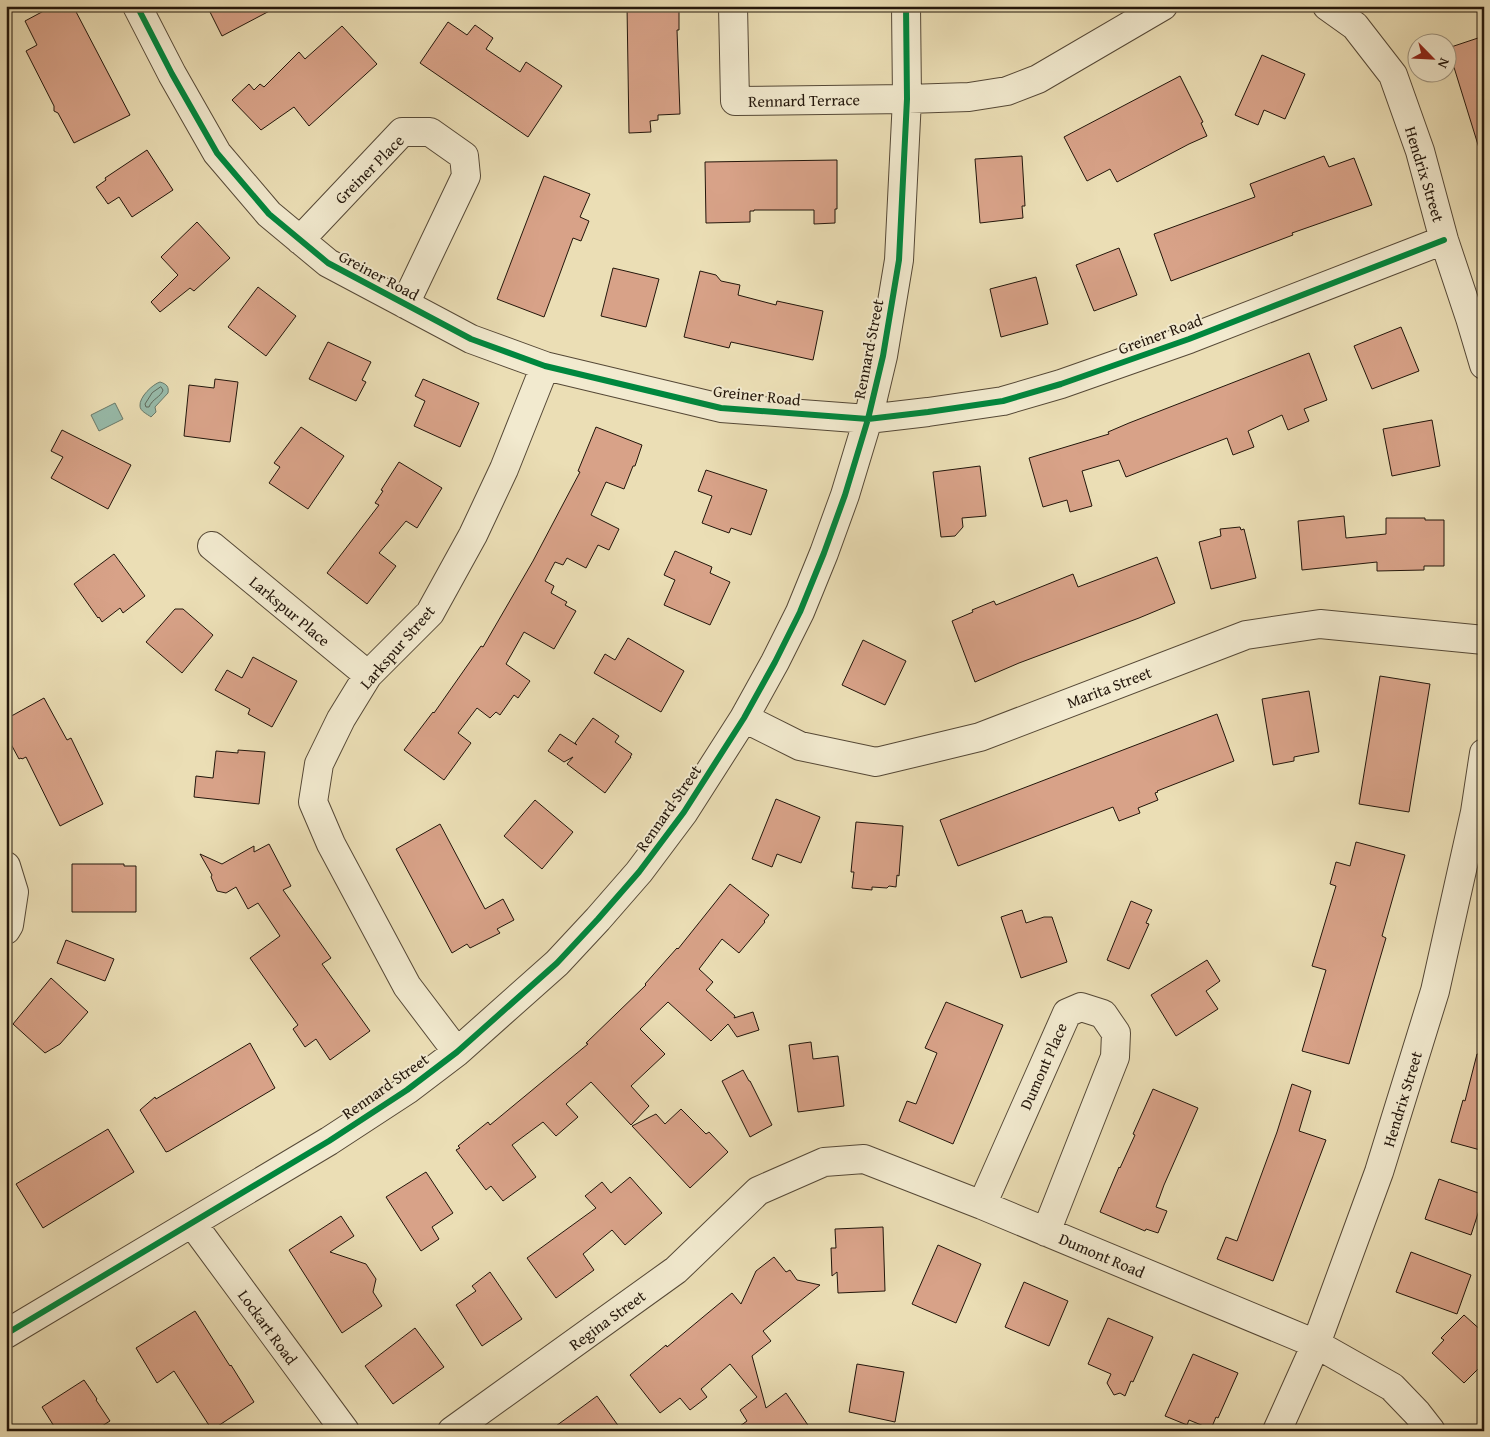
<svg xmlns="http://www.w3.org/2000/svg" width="1490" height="1437" font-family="'Gentium Book Plus',serif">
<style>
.water{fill:#98bcab;stroke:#697a6b}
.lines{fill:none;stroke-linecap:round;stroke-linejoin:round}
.shore{stroke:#5e695b;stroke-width:1}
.building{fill:#d8a288;stroke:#23160b}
.minor-casing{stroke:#554836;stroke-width:30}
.minor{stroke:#f2eacf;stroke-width:28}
.cycleway-casing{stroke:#f2eacf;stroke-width:9}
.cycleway{stroke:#00873e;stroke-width:6}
.labels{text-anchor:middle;stroke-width:4;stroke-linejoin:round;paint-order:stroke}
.street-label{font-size:16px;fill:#23160b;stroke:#f2eacf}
</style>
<rect width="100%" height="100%" fill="#ebdeb5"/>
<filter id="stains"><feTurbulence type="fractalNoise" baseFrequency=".004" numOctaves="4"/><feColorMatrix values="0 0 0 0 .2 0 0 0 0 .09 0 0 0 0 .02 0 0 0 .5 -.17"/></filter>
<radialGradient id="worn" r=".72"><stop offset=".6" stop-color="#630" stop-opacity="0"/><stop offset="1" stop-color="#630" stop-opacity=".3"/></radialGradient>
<!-- water -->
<path class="water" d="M160,382c7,2 9,5 8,11l-13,14 1,5 -5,5c-4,-3 -11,-6 -11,-11 -1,-9 13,-22 20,-24z
M115,403l8,16 -24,12 -8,-16z"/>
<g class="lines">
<!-- shore -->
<path class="shore" d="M161,387l2,3c-2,7 -11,9 -14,17h-3l-1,-3 7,-11z"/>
</g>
<!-- building -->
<path class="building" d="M53,6h20l57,109 -56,28 -16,-30 -4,-2v-5l-28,-55 11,-6 -12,-24z
M207,6h72l-57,30z
M627,6h52v24h-2l3,84 -22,1v5l-8,1 1,11 -22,1z
M448,22l19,13 8,-10 18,13 -7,11 34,23 6,-10 36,24 -34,51 -108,-74z
M342,26l35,38 -68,62 -15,-19 -33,23 -29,-30 17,-16 5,6 6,-6 4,3 35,-35 6,7z
M1484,36v111l-5,1 -31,-100z
M1262,55l43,19 -20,45 -21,-9 -6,15 -23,-10z
M1180,76l23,46 -2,1 6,13 -18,8 -72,38 -7,-13 -23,12 -23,-44z
M147,150l26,40 -41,27 -13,-20 -11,7 -12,-17 10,-7 -1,-2z
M1022,156l3,50h-3l1,12 -43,5 -5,-64z
M1324,156l5,11 25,-9 18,47 -80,28 1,2 -122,46 -17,-47 101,-37 -5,-13z
M837,160v49h-2v14l-21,1v-14h-60v1h-4v11l-44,1 -1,-61z
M544,176l46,18 -10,23 9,4 -8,20 -8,-3 -29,79 -47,-18z
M197,222l33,36 -36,33 -4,-3 -30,24 -9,-10 27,-27 -17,-18z
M1119,248l18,47 -43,16 -18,-46z
M613,268l46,11 -13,48 -45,-11z
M700,271l16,4 5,6 19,4 -2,10 38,10 1,-4 46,10 -10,49 -82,-18 -2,6 -45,-11z
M1036,277l12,47 -47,13 -11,-48z
M258,287l38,29 -30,40 -38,-29z
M1401,327l18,44 -47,18 -18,-43z
M328,342l43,20 -9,18 4,2 -10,19 -47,-22z
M1309,353l18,47 -23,9 5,12 -21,9 -6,-15 -34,16 6,16 -21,8 -6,-17 -101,39 -7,-17 -37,11 10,35 -22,6 -3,-12 -24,7 -14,-49 80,-24 -1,-2 21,-9z
M215,379l23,3 -8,60 -46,-6 5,-51 25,3z
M423,379l56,24 -19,44 -46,-21 11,-25 -10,-5z
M1432,420l8,46 -48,10 -9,-47z
M301,427l43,29 -36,53 -39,-26 11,-16 -6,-4z
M596,427l46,18 -7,21h-2l-9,23 -18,-7 -15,33 28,14 -10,21 -11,-5 -12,23 -19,-10 -4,7 -8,-3 -10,19 9,5 -3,7 16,9 -2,3 11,6 -22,38 -30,-17 -18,32 24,17 -12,17 -4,-3 -14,20 -4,-3 -6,6 -13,-10 -19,25 13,10 -27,37 -40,-30 29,-38 1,1 47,-67 2,1 50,-86 19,-36 28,-53 -2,-1z
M62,430l69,35 -23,44 -57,-31 12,-21 -12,-6z
M399,462l43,26 -25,40 -11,-7 -27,32 17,13 -29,38 -40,-31 52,-68 -4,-2 8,-12 -2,-1z
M980,466l6,50 -24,2 1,9 -8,9 -14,1 -8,-65z
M706,470l61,20 -16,45 -20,-7 -2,5 -27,-10 10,-27 -14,-5z
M1344,516l2,22 40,-4v-16h39v2h19v46h-20v4l-47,1v-9l-75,8 -4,-49z
M1240,527l1,3 3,-1 12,49 -45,11 -12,-47 22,-6 -1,-7z
M675,551l37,16 -2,6 20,9 -20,43 -46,-20 11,-25 -11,-5z
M114,554l31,42 -22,17 -3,-5 -18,14 -3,-5 -1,1 -24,-34z
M1157,557l18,46 -36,15 -120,45 -44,19 -23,-61 21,-9 -1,-2 22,-9 2,4 77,-31 5,13z
M175,609h8l30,26 -31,38 -36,-31z
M628,638l56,33 -23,41 -67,-39 11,-19 10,6z
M863,640l43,21 -21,44 -43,-20z
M253,657l44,24 -25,46 -24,-13 2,-5 -35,-19 12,-20 15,8z
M1380,676l50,8 -21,128 -50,-8z
M1309,691l10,61 -25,5v4l-21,4 -11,-66z
M44,698l23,42 4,-2 32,66 -43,22 -34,-69 -4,2 -1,-1 -2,1 -13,-24v-16z
M1217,714l17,47 -77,30 1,1 -3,1 3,7 -20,8 2,5 -21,8 -6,-14 -155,59 -18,-46z
M593,718l26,18 -4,6 17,12 -2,3h1l-26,36 -38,-29 6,-7 -9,5 -16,-11 12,-17 17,11 -2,-2z
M238,750l27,2 -6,52 -65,-7 2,-21 17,2 3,-27 22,2z
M776,799l44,18 -19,46 -24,-9 -5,13 -20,-8z
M535,800l38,32 -31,37 -38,-33z
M856,822l47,4 -4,50 -2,-1 -1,12 -7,-1 -2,2 -15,-1v3l-20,-2 2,-16h-3z
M440,824l45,85 18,-10 11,21 -17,9 3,4 -30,15 -3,-4 -15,9 -56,-104z
M1356,842l49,13 -23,81 4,2 -37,126 -47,-13 24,-81 -14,-4 24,-80 -6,-2 6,-22 14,4z
M269,844l22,42 -8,4 48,68 -9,6 48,67 -40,29 -14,-21 -11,8 -12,-18 5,-4 -48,-67 30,-22 -22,-33 -10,6 -12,-22 -10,6 -9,-2 -6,-14 1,-2 -12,-21 22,10 32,-18v6z
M72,864h52v2h12v46h-64z
M730,884l39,31 -5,6 1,1 -26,31 -17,-14 -23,30 14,13 -7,8 29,26 -1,2 19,-6 6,18 -22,7 -9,-13 -17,17 -43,-39 -28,27 25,25 -34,32 18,20 -18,19 -40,-43 -25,22 12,13 -22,19 -13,-14 -31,23 24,32 -33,24 -12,-15 -5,4 -30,-40 4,-2 -2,-2 30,-24 2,3 98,-81 -2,-1 60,-58 -1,-1 32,-36 1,1z
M1131,901l21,9 -6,13 3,1 -20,45 -22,-9z
M1022,910l4,13 18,-6h8l15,45 -46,16 -20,-61z
M66,940l48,19 -9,22 -48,-18z
M1207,960l13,21 -14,10 12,18 -42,27 -25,-41z
M51,978l37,34 -28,32 -15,9 -32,-29z
M946,1002l57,23 -50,119 -54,-23 8,-20 9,3 21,-51 -12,-5z
M811,1042l2,17 25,-3 6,50 -46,6 -9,-67z
M250,1043l25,45 -106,63 -3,1 -26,-42 15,-13 1,2z
M1477,1054l7,1v96l-33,-9 12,-42 2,1z
M743,1070l6,11h1l22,44 -22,12 -28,-56z
M1292,1084l19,7 -12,40 27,9 -53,141 -56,-22 9,-22 11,4 40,-109z
M1153,1089l45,19 -34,77 -8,22 11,4 -9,22 -12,-4 -1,2 -45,-19 19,-45 1,1 15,-33 -2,-1z
M681,1109l25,25 3,-2 19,20 -38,36 -58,-62 24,-12 9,10z
M108,1129l26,43 -91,56 -27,-44z
M426,1172l27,41 -21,14 7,12 -18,12 -35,-54z
M630,1177l32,36 -37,32 -13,-15 -29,24 11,16 -38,28 -29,-40 69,-50 -11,-12 17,-14 9,11z
M1439,1179l45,16 -13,40 -46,-16z
M341,1216l13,20 -24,16 36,12 10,15 -3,13 9,14 -40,27 -53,-83z
M883,1227l2,64 -47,2 -1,-21 -5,4 -1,-28h5l-1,-19z
M938,1245l43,19 -25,59 -44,-19z
M1411,1252l60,23 -14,39 -61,-22z
M774,1257l12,15 4,-2 7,10 23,5 -57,46 8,10 -19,15 14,52 20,-15 26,38h-79l14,-10 -7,-11 17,-13 -27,-33 -29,25 6,8 -17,13 -10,-12 -20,15 -30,-38 36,-30 1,2 65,-54 9,11 15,-33z
M490,1272l32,47 -40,27 -26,-41 20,-14 -4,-5z
M1024,1282l44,19 -19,45 -44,-19z
M195,1311l33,52 2,3 1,-1 23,37 -42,28 -38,-59 -17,12 -21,-35z
M1464,1315l20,18v30l-20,20 -32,-30 12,-13 -3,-2z
M1108,1318l45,19 -20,45 -2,-1 -6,15 -5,-3 -6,2 -7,-12 4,-9 -23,-10z
M415,1328l29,39 -51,37 -28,-38z
M1193,1354l45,19 -20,45 -2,-1 -5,12 -22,-9 -2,5 -22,-9z
M857,1364l47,8 -9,50 -46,-10z
M84,1380l13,19 -1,1 14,21 -16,10h-37l-15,-24z
M597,1396l25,35h-73l29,-21z"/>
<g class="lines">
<!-- minor casing -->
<g class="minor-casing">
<path id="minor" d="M137,6l35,68 45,79 52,61 59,49 143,76 74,27 176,42 147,11 60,-7 75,-11 58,-17 128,-45 255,-99
M733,6l2,95 172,-2 62,-2 38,-6 31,-12 125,-73
M1327,6l28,20 38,49 27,76 24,89 26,78 14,47
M300,240l102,-108h28l34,24 2,20 -61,128
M212,546l156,129
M744,718l56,28 76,16 104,-25 266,-102 74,-11 164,16
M6,866l8,26 -5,33 -3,5
M457,1052l-50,-66 -76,-142 -18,-42 6,-38 22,-45 27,-44 62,-62 43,-78 31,-66 41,-103
M982,1205l85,-192 14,-6 22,7 13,19 -1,24 -69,175
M192,1223l153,208
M6,1334l323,-193 78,-51 50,-38 100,-89 41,-44 41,-47 45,-60 60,-94 31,-56 25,-50 24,-59 21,-58 23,-76 15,-63 16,-96 8,-161 -1,-93
M452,1431l224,-161 82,-79 66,-29 40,-3 118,46 334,139 76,43 25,26 14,18
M1277,1431l39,-87 63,-172 56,-181 40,-179 9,-59"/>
</g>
<!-- minor -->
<use href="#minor" class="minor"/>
<!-- cycleway casing -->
<g class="cycleway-casing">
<path id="cycleway" d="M137,6l35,68 45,79 52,61 59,49 143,76 74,27 176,42 147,11 60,-7 75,-11 58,-17 128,-45 255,-99
M6,1334l323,-193 78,-51 50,-38 100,-89 41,-44 41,-47 45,-60 60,-94 31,-56 25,-50 24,-59 21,-58 23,-76 15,-63 16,-96 8,-161 -1,-93"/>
</g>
<!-- cycleway -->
<use href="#cycleway" class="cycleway"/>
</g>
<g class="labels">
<!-- street labels -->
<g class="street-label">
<text transform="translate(804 100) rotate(-1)" y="6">Rennard Terrace</text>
<text transform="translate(369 169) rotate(-45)" y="6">Greiner Place</text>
<text transform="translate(1425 174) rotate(73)" y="6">Hendrix Street</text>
<text transform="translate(379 275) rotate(28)" y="6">Greiner Road</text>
<text transform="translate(1160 334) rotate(-20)" y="6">Greiner Road</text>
<text transform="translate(868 349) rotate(-79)" y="6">Rennard Street</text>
<text transform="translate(757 395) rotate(6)" y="6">Greiner Road</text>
<text transform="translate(290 611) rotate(40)" y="6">Larkspur Place</text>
<text transform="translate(397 647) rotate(-49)" y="6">Larkspur Street</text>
<text transform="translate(1109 687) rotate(-21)" y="6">Marita Street</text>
<text transform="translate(668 808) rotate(-55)" y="6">Rennard Street</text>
<text transform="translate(1043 1066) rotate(-66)" y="6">Dumont Place</text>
<text transform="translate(385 1086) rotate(-35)" y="6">Rennard Street</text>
<text transform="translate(1402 1099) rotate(-73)" y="6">Hendrix Street</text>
<text transform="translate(1102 1255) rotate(23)" y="6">Dumont Road</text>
<text transform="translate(607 1320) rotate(-36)" y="6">Regina Street</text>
<text transform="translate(268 1327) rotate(54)" y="6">Lockart Road</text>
</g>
</g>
<!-- margin -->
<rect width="1490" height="1437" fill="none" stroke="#ebdeb5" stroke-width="25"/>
<rect x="8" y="8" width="1475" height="1422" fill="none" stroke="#23160b" stroke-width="2.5"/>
<rect x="12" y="12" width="1465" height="1412" fill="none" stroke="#23160b"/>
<!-- north arrow -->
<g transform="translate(1432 58) rotate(114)"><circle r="24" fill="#f2eacf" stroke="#9f9581"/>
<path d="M0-4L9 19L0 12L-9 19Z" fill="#8f2418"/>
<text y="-8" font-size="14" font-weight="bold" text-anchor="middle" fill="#23160b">N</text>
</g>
<rect width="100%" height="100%" filter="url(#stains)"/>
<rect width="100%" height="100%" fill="url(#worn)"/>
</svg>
